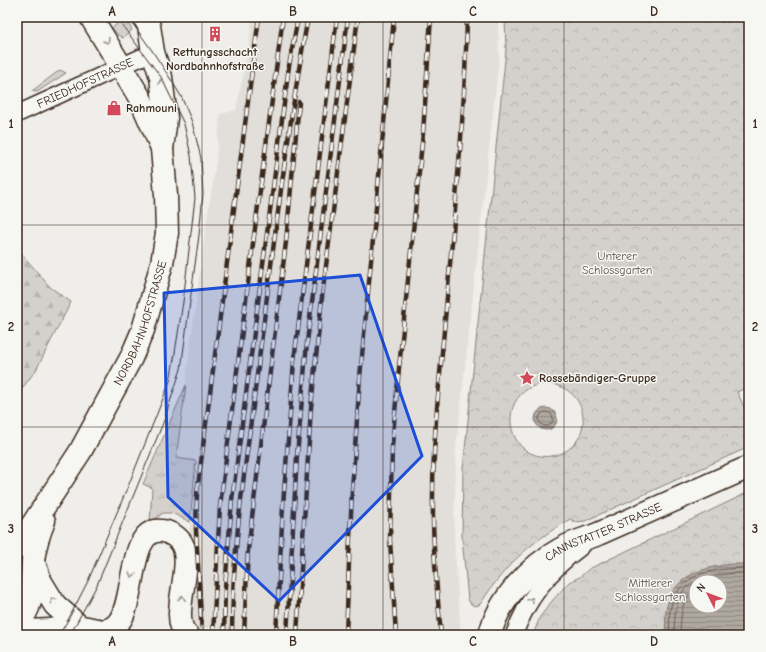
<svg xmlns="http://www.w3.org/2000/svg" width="766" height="652" font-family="'Comic Neue',sans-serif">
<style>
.built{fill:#e2dfdb}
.grass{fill:url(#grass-tufts);stroke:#887e75}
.forest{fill:url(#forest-firs);stroke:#887e75}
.park{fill:url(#park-crowns);stroke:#887e75;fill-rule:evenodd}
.water{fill:url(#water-rules);stroke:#81766d;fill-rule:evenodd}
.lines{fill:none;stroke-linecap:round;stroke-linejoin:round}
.shore{stroke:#695c52;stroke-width:1}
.street-casing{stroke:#3b2a1e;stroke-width:19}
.secondary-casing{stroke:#3b2a1e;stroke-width:25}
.street{stroke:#f6f6f2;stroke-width:16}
.secondary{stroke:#f6f6f2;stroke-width:22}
.tram{stroke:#3b2a1e;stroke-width:1}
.rail-casing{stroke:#3b2a1e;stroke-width:4.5}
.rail{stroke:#f6f6f2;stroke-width:3;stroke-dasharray:9;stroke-linecap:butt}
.oneway{stroke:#989088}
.marked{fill:#1d4ed8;fill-opacity:0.2;stroke:#1d4ed8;stroke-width:3;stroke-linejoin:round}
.grid{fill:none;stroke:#3b2a1e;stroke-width:1;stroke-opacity:0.55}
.labels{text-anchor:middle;stroke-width:3;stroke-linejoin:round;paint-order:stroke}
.poi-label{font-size:12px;font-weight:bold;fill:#3b2a1e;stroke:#f6f6f2;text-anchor:start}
.street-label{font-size:12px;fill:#3b2a1e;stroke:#f6f6f2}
.park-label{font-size:12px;fill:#61544a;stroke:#f6f6f2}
.neatline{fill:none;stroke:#3b2a1e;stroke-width:1.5}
.grid-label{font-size:13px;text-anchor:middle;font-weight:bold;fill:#3b2a1e}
</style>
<defs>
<pattern id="grass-tufts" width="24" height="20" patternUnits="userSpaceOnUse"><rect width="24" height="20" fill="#d4d1cc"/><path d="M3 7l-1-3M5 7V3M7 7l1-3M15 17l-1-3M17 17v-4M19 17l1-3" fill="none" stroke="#b7b4af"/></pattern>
<pattern id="forest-firs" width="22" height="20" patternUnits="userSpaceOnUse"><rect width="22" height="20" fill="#d4d1cc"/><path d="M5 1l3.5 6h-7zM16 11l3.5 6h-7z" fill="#b7b4af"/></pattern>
<pattern id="park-crowns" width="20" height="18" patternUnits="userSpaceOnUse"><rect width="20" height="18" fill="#d4d1cc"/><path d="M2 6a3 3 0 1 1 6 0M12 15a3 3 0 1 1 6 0" fill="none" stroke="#b7b4af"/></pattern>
<pattern id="water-rules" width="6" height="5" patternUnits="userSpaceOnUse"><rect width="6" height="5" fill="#afa8a1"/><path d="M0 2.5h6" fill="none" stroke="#908983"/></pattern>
</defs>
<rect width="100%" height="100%" fill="#efeeea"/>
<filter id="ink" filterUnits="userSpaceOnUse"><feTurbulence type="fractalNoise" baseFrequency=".025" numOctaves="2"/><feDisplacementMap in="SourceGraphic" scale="8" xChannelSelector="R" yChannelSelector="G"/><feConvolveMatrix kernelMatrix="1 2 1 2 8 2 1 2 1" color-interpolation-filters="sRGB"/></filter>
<g filter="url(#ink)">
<!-- built -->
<path class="built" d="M252,17h246l1,41 -43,391 -2,90 7,96h-146l-122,-8 -3,-105 6,-61 -20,-3 29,-226 11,-70 4,-48 16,-4 13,-63z"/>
<!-- grass -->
<path class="grass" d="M111,17h24l1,3 -7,5 3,5 -9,8 -5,-3 -6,-7 5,-4z
M60,70l6,3 -29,19 -5,-1z
M186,385l-10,73 20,3 -6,61 -18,-9h-9l-13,10 2,-35 -9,-4z"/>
<!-- forest -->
<path class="forest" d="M20,252l30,35 21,15 -35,68 -19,25v-130z"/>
<!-- park -->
<path class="park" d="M505,17h244v369l-12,6 12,25v30l-164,74 -10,1 -5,-3c-40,24 -64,45 -89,84l-2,2 -5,1 -4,-3 -2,-4 -6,-61 1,-69 43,-419zM546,383c49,5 48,66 6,73 -48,7 -59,-67 -6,-73z
M749,492v143h-216l7,-18 12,-16 17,-19 11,-5 9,-8zM696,582h24v24h-24z"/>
<!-- water -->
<path class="water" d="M535 419a11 11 0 1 1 22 0a11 11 0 1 1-22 0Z
M730,564h19v71h-84c1,-8 0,-17 1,-25 8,-35 33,-41 64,-46zM696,582h24v24h-24z"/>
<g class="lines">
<!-- shore -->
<path class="shore" d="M539 419a7 7 0 1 1 14 0a7 7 0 1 1-14 0Z
M697,582c17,-8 33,-9 52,-9
M669,635c1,-8 0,-17 1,-25 9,-40 45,-41 79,-42
M674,635c1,-15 0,-37 13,-48 3,-2 6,-3 9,-4
M680,635c1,-16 0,-37 16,-46"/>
<!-- street casing -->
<g class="street-casing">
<g id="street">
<path id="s1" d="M17,114l136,-62"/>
<path d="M514,635c13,-37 37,-66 68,-89"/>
</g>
</g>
<!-- secondary casing -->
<g class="secondary-casing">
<g id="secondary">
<path d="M91,17l49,81 22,50"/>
<path id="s2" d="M17,548l63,-96 51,-94 12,-28 19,-67 5,-30 -1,-38 -4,-46 4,-31 -5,-41 -8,-25 -4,-26 -5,-9"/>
<path d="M35,566l6,16 14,23 25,22"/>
<path d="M17,626c20,-26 13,-37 16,-66 2,-14 6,-27 11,-39"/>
<path d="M17,630c11,0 22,1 33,0 10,-1 21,-4 31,-3 12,1 23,8 34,-1 23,-17 10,-101 48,-95 7,1 16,7 19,13 13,22 -14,74 5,91"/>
<path id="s3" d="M490,635c8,-35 40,-69 71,-86 11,-7 25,-10 37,-15l151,-67"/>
</g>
</g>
<!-- street -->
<use href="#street" class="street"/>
<!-- secondary -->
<use href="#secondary" class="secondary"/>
<!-- tram -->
<path class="tram" d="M59,635l9,-15 20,-39 41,-97 41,-103 4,-22 9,-57 12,-104 -4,-42 -7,-32 -23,-47 -45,-60
M70,635l27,-50 66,-162 18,-54 18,-134 4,-41 -2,-36 -9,-36 -11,-26 -13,-21 -15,-23 -25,-35"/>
<!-- rail casing -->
<g class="rail-casing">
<path id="rail" d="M202,635l-6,-105 1,-37 62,-476
M213,635l7,-129 34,-270 29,-219
M224,635l1,-47 7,-88 57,-434 9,-49
M232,635c0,-90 15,-179 26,-268 15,-117 29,-234 50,-350
M244,635l4,-85 38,-308 13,-140
M276,635l7,-129 11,-145 43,-344
M287,635l10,-179 10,-114 41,-325
M297,635l14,-227 11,-111 36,-280
M346,635l6,-145 8,-113 34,-360
M396,635l-6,-95 2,-94 7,-78 24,-235 8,-116
M441,635c-4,-46 -9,-93 -8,-140 0,-55 6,-110 11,-164 9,-105 21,-209 23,-314"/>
</g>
<!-- rail -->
<use href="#rail" class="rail"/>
</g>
<!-- one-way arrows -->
<defs><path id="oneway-chevron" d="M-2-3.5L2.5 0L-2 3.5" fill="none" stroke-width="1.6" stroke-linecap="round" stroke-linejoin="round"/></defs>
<g class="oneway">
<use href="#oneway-chevron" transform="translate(107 41) rotate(59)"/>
<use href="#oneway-chevron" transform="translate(161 82) rotate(-99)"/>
<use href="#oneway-chevron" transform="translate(132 575) rotate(104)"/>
<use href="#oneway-chevron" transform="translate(182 598) rotate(-83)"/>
<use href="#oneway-chevron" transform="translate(53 600) rotate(-125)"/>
<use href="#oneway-chevron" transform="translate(531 600) rotate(-59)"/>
</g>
</g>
<!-- marked area -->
<path class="marked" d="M360,275l62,181 -143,145 -111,-104 -4,-204z"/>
<!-- grid -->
<path class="grid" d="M202,17v618M383,17v618M564,17v618M17,225h732M17,427h732"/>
<!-- icons -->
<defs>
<g id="building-bare" transform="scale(1.2)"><path d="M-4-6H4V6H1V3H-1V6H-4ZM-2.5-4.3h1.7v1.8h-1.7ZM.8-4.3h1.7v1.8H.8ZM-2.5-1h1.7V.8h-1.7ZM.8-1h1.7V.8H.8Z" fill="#d1495b" stroke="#f6f6f2" stroke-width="2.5" paint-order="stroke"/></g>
<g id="shop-bare" transform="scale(1.2)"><path d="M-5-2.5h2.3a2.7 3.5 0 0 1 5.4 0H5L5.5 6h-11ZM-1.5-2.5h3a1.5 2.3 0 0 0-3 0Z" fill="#d1495b" stroke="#f6f6f2" stroke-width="2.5" paint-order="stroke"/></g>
<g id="sight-bare" transform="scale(1.2)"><path d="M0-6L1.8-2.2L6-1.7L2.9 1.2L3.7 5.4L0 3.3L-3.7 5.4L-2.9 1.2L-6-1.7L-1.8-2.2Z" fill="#d1495b" stroke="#f6f6f2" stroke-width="2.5" paint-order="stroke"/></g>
</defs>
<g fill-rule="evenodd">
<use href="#building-bare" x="215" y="34"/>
<use href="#shop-bare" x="114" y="108"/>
<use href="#sight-bare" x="527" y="378"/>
</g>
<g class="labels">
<!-- poi labels -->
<g class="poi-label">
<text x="215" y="56" text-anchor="middle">Rettungsschacht<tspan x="215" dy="14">Nordbahnhofstraße</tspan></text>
<text x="126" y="112">Rahmouni</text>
<text x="539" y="382">Rossebändiger-Gruppe</text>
</g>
<!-- street labels -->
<g class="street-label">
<text dy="4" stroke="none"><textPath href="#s1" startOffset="75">FRIEDHOFSTRASSE</textPath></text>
<text dy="4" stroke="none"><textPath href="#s2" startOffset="258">NORDBAHNHOFSTRASSE</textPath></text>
<text dy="4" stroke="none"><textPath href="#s3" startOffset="160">CANNSTATTER STRASSE</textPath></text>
</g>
<!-- park labels -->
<g class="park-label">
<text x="617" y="260">Unterer<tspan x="617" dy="14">Schlossgarten</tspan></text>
<text x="650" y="587">Mittlerer<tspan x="650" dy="14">Schlossgarten</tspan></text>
</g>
</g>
<!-- margin -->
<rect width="766" height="652" fill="none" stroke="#f6f6f2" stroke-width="44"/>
<!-- north arrow -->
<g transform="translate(708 594) rotate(312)"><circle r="19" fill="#f6f6f2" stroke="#aba49d"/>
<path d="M0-3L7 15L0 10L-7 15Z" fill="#d1495b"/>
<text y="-6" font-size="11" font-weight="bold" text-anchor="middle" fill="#3b2a1e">N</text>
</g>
<rect x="22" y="22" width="722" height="608" class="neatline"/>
<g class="grid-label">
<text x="112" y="16">A</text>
<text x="293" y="16">B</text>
<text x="473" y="16">C</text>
<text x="654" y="16">D</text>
<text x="11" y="128">1</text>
<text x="755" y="128">1</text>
<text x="11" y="331">2</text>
<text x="755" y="331">2</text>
<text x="11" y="533">3</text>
<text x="755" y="533">3</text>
<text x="112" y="646">A</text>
<text x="293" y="646">B</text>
<text x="473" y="646">C</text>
<text x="654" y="646">D</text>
</g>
</svg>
